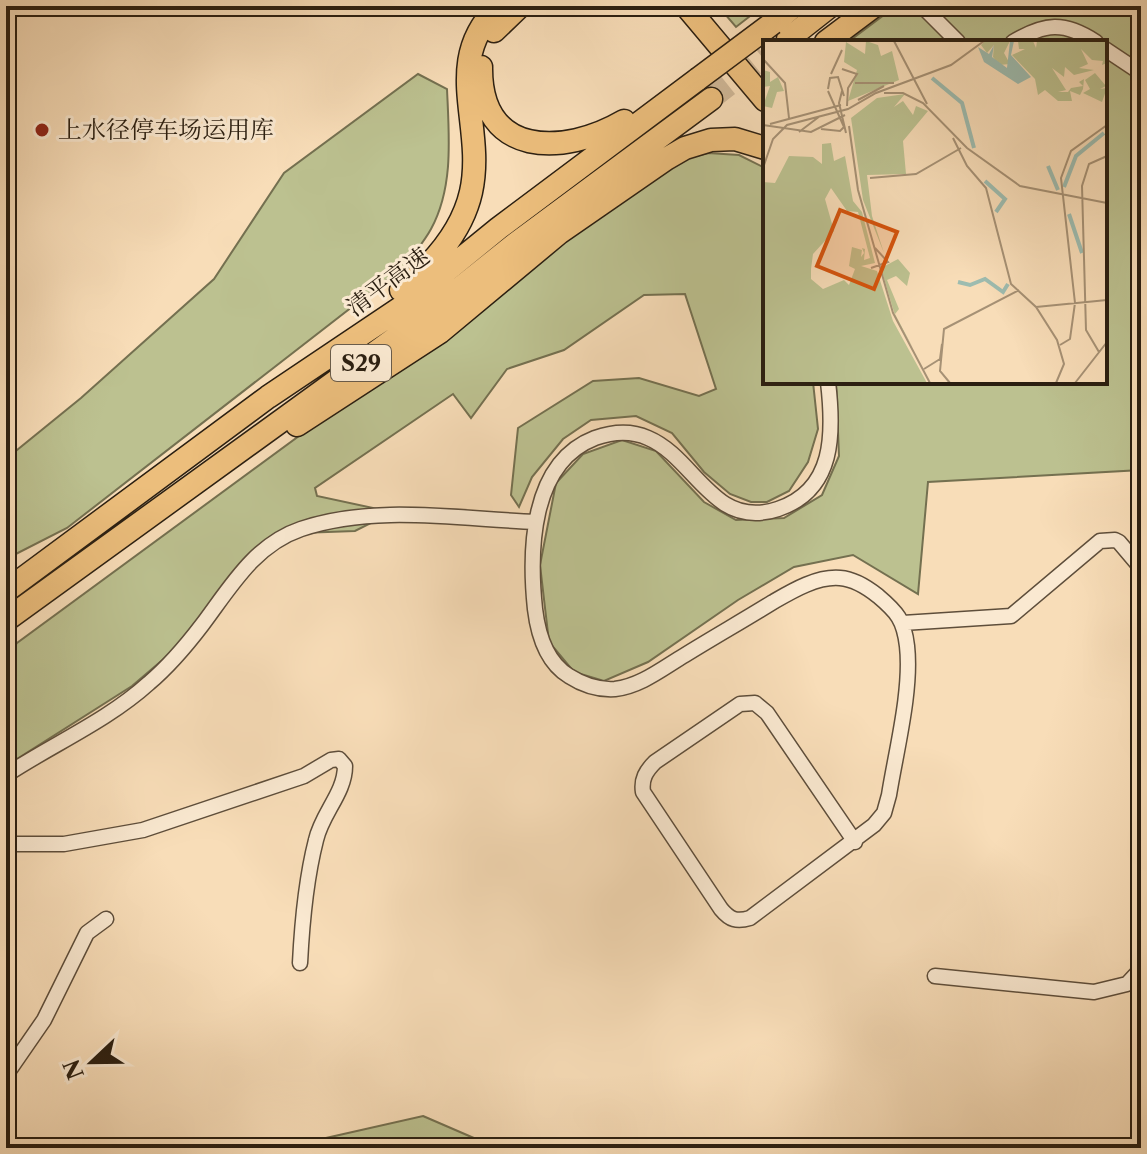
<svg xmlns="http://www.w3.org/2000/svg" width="1147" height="1154" font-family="'Libre Caslon Text','Noto Serif SC',serif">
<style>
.green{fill:#bcc190;stroke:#747050;stroke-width:2}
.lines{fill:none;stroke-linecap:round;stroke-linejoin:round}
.highway-tunnel{stroke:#cfb797;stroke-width:22;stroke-dasharray:22 11;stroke-linecap:butt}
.minor-casing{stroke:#5e4e3b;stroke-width:17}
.highway-casing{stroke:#2b1f11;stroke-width:25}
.minor{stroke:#fae9d1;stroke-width:14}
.highway{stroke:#ecbe7c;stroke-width:22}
.highway-bridge-casing{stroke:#2b1f11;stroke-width:25;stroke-linecap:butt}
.highway-bridge{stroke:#ecbe7c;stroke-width:22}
.poi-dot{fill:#8f2418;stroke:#fae9d1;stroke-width:3}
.labels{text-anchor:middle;stroke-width:6;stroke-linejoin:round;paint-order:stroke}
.shield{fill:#fae9d1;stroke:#695c4b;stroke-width:2}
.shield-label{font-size:22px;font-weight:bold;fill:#2b1f11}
.poi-label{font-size:24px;fill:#2b1f11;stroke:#fae9d1;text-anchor:start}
.street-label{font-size:24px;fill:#2b1f11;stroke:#fae9d1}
.inset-river{fill:none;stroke:#9dbcb0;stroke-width:4}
.inset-road{fill:none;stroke:#a69175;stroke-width:2}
.view{fill:#d5530c;fill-opacity:0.15;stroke:#d5530c;stroke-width:4}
.inset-edge{fill:none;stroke:#2b1f11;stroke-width:4}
</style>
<rect width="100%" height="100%" fill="#f8ddb8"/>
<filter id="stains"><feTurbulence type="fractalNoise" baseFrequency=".0025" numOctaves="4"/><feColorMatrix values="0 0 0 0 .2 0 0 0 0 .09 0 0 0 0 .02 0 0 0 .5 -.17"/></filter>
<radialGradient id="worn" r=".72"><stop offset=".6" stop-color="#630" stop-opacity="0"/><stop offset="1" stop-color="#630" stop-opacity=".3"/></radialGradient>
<!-- green -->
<path class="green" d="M718,6h45l-27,21z
M896,6h245v464l-213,12 -10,112 -65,-39 -59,12 -56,33 -90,62 -44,19 -30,-9 -25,-30 -9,-77 16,-82 27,-29 39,-14 34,11 48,51 32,18 48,-2 38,-23 17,-39 -3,-74h269v-340h-257z
M418,74l29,15c2,47 7,98 -16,140 -7,13 -17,24 -25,36l-339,263 -61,31v-100l75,-61 133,-119 70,-106z
M708,153l31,2 26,13v214h48l5,47 -10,33 -19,29 -22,11h-16l-21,-8 -26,-22 -32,-39 -36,-17 -45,4 -28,19 -31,38 -13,30 -8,-12 7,-67 75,-47 46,-3 60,18 17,-7 -31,-95 -41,1 -80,55 -57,19 -36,49 -18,-24 -138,94 2,8 70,15 -12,10 -20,10 -55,2 -62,35 -65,83 -41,35 -126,80v-108l11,-15 636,-467 27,-16z
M423,1116l74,32h-207l5,-3z"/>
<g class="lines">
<!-- highway-tunnel -->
<path class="highway-tunnel" d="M711,99l54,-43"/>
<!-- minor casing -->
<g class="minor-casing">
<path id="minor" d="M922,6l36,36
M1013,42c32,-19 51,-21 83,0
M1105,49l36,24
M828,382c6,51 7,108 -50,127 -18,6 -37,5 -53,-5 -28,-18 -46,-53 -77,-66 -18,-8 -36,-6 -53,0 -65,25 -66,114 -60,171 3,25 11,53 34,67 14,9 30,14 46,13 26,-3 48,-21 70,-34 29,-18 59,-35 88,-53 19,-11 44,-26 67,-24 14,1 28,10 38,18 19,16 26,24 29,50 5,44 -11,105 -18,149l-5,18 -10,12 -124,93c-13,4 -20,2 -29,-9l-78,-117c-2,-13 3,-21 12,-30l85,-58 15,-1 12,10 88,129
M903,623l108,-7 89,-75 15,-1 4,2 22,26
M6,775c47,-31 101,-54 143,-92 20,-17 37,-37 53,-58 28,-37 52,-80 99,-96 74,-25 158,-10 235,-7
M6,844h58l79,-14 161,-54 27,-16 8,-1 6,7c0,27 -23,47 -29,74 -10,39 -14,83 -16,123
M935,976l159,16 33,-8 14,-15
M6,1075l38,-55 43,-87 19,-14"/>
</g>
<!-- highway casing -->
<g class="highway-casing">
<path id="highway" d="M686,6l79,94
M773,23l21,-17
M494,31l26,-25
M788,39l42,-33
M826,42l48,-36
M481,67c-1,91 83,89 143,54
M401,290c31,-25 61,-58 70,-98 15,-68 -31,-130 28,-186
M297,425l143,-93 119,-99 107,-74 19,-11 26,-8 24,-1 30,9
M6,591l262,-194 134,-90 97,-79 199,-149
M6,620l413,-299 96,-77 196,-145"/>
</g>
<!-- minor -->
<use href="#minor" class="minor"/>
<!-- highway -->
<use href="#highway" class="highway"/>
<!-- highway-bridge casing -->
<g class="highway-bridge-casing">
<path id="highway-bridge" d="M698,79l75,-56"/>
</g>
<!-- highway-bridge -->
<use href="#highway-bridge" class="highway-bridge"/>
</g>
<!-- markers -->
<circle class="poi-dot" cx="42" cy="130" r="8"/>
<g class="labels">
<!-- shield labels -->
<rect class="shield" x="331" y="345" width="60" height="36" rx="6"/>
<g class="shield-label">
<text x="361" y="371">S29</text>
</g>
<!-- poi labels -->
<g class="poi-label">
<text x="58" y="138">上水径停车场运用库</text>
</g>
<!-- street labels -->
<g class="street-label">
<text transform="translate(388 282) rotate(-37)" y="8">清平高速</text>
</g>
</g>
<!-- overview -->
<g transform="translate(763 40)">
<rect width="344" height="344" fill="#f8ddb8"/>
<path d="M103,1l12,4 3,11 11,-5 7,29 -51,21 9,-31 -13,-8 2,-20 19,12zM222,1h25l-6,12 6,11 -11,1 -6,-8 1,-12 -7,8 -6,-8zM255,1h15l3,7 1,-7h70v22l-5,2 1,-4 -11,-1 -11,-11 7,15 -9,4 15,2 -20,5 -9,-8 -1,10 -12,-9 14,22 -8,2h10l3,-4 12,-2 -4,-4 5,-3 -1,10 -3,6 -10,-4 2,10h-14l-13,-11 -7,5 -3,-16 -23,-24 13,-6h-6zM0,30l7,2v10l8,-5 6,14 -7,1 -5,16 -9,-2 7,-20 -7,1zM332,33l11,13 -6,3 7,-1 -5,14 -19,-9 7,-4 -5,-9zM142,54l-11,13 9,-6 10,14 3,-9 12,5 -25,30 3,33 -39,1 5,41 12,37 -21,-53 -12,-82 26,-20zM68,103l3,18 11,-5 8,45 9,11 13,51 -14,3 16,5 16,50 34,62h-164v-201l12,1 14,-27 24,1 9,7v-20zM68,148l16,23 11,1 12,46 -6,2 1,-11 -3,-1 2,5 -3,4 1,-7 -10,-3 -3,19 6,3 -6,16 -5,-5 -21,9 -12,-10v-10l2,-15 21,-23 -9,-32zM135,219l12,14 -3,13 -11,-10 -9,4 12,29 -4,5 18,34 -17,-29 -15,-51z" fill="#bcc190" fill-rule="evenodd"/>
<path d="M247,1h4l-3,14 20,22 -13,7 -34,-22 -6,-15 11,7 5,-9 -2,12 15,11z" fill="#9dbcb0"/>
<path class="inset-river" d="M169,38l30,25 12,45M285,126l10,24M222,141l20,18 -9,13M301,147l12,-31 28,-23M306,174l13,39M195,242l12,3 15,-6 18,13 5,-8"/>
<path class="inset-road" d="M131,1l33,63M0,19l22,24 4,35M79,29l15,5 -9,14 -1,18M68,34l11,-24M92,43h39M65,49l2,-11 8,-1 6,19M79,51l-3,12 7,30M121,53h19l20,10 44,45 53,38 87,17M95,60l26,-14M7,84l71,-19M0,85l48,7 34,-17M86,86l9,64 35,123 37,70M58,89l19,2 4,-4 -16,-36M36,92l21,-16M190,98l14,28 19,22 25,96 25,23 21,33 7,24 -8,19M0,128l10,-29 14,-14 61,-16 28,-16 75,-28 33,-24M107,138l46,-4 45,-26M108,228l17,-6 -13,-14M273,267l71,-7M297,305l10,-6 5,-36 -14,-125 10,-27 36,-26M336,312l-13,-22 -4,-144 7,-22 18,-8M161,329l16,-10 2,-15M187,343l-10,-12 4,-42 75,-39M312,343l32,-41"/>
<path class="view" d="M77,170l57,22 -23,57 -57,-23z"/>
<rect width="344" height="344" class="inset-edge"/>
</g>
<!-- margin -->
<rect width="1147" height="1154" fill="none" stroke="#f8ddb8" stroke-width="32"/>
<rect x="8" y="8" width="1131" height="1138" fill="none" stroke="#2b1f11" stroke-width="4"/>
<rect x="16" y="16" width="1115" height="1122" fill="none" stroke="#2b1f11" stroke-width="2"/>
<!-- north arrow -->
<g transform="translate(92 1062) rotate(248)" stroke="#fae9d1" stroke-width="6" paint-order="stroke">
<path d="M0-6L14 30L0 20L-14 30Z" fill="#2b1f11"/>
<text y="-12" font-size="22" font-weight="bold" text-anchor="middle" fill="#2b1f11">N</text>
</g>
<rect width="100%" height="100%" filter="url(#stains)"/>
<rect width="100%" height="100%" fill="url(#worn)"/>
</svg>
